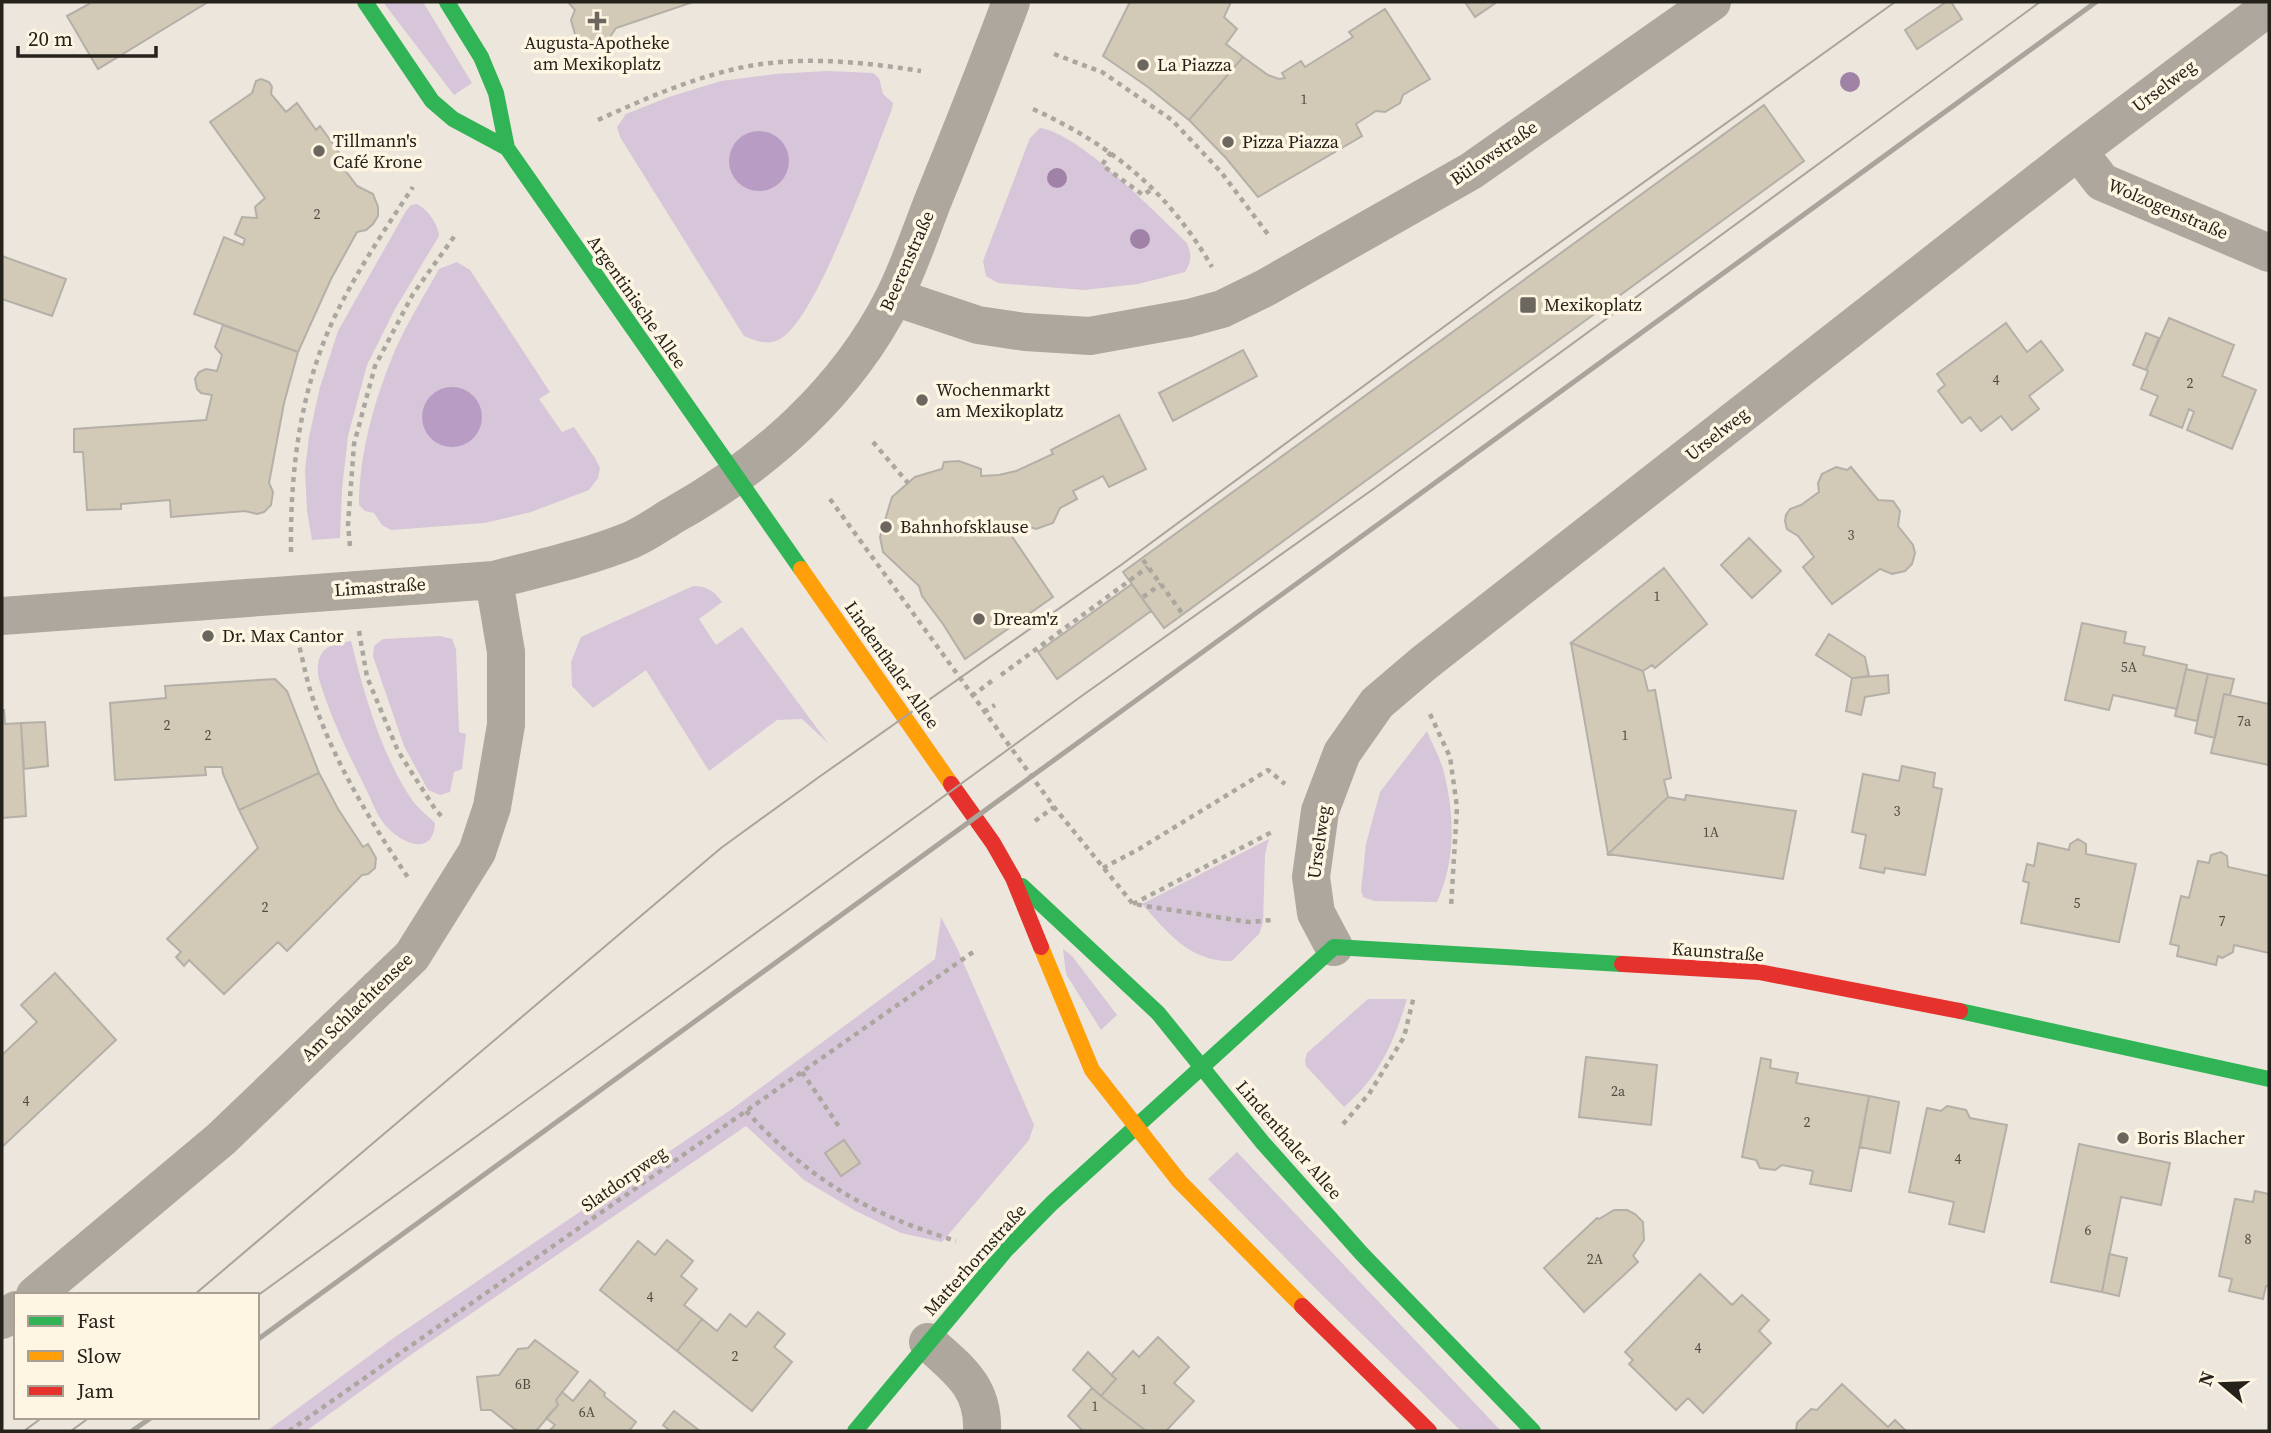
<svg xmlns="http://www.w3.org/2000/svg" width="2271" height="1433" font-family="'Source Serif 4',serif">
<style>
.green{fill:#d7c5d9}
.water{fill:#b99cc4}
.building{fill:#d3c9b7;stroke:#b4b0a8;stroke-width:2}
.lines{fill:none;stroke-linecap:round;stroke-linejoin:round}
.path{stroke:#aba79f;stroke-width:4.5;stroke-dasharray:5 5;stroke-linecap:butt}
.street{stroke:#ada79d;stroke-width:38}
.fast{stroke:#30b455;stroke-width:16}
.slow{stroke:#ff9f0a;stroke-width:16}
.jam{stroke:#e5322d;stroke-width:16}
.tram{stroke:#aaa59c;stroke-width:2}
.rail{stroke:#aaa59c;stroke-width:5}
.tree{fill:#a082a7}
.poi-dot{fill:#6b675f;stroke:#fff5e3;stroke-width:2.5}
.labels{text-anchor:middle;stroke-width:7;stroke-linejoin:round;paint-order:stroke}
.number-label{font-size:14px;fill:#504c42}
.poi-label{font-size:18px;fill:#25221b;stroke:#fff5e3;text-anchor:start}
.street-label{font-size:18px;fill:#25221b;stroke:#fff5e3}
</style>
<rect width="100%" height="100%" fill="#ece6dc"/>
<!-- green -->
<path class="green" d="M383,2h40l49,81 -18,12z
M827,71l46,2 6,5 4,16 10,9 -1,6c-18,45 -75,210 -112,230 -13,7 -24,2 -36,-3l-124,-199 -3,-10 9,-13 43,-17 52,-16 54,-7z
M1040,128c39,5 116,85 146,114 6,12 6,19 -1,30l-47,12 -54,6 -86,-7 -12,-7 -3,-15 47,-123z
M417,204c11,6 21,20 22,32l-44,73 -28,56 -19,71 -6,53 -2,49 -28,2 -5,-29 -2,-41 4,-33 11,-50 18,-56 68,-120 5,-6z
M457,262l13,8 80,122 -11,7 23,33 12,-5 21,31 5,10 -2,10 -9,12 -58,22 -47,11 -93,7 -9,-5 -8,-12 -9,-2 -6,-6c0,-53 17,-111 38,-159 12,-26 28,-52 42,-77z
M693,586c14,0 21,5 29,16l-23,17 17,26 26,-18 86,116 -26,-24 -25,1 -68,51 -63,-101 -53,38 -21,-22 -1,-24 10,-25z
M440,636l12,3 4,10 3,83 7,2 -4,35 -8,3 -4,20 -10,3 -12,-5 -24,-44 -31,-90 1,-10 9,-7z
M351,641c13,53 30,113 61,159 6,8 16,16 23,23 -2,38 -40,17 -53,-2 -7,-10 -11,-23 -17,-34 -17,-34 -35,-71 -46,-108 -2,-8 -2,-19 3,-26 6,-9 19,-10 29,-12z
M1427,731c6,15 15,30 18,46 10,42 10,85 -8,125l-63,-1 -11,-4 -2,-6 5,-47 14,-52z
M1269,839l-4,15 -2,69 -4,11 -27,27c-42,1 -64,-28 -90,-57z
M941,917l16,31 77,177 -5,15 -87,102 -41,-9 -47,-23 -50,-30 -58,-54 -334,228 -106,77h-39l128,-94 337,-228 203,-150z
M1063,949l9,7 45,59 -16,15 -35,-56z
M1368,999h39c-13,43 -28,78 -63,108l-38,-41 -1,-5 2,-8z
M1237,1152l264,279h-40l-140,-137 -113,-115z"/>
<!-- water -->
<path class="water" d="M729 161a30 30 0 1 1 60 0a30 30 0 1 1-60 0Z
M422 417a30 30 0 1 1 60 0a30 30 0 1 1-60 0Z"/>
<!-- building -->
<path class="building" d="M88,2h120l-110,67 -31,-53 22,-12z
M568,2h125l-77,26 -8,12 -13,5 -13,-4 -7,-7 -4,-14 4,-10z
M1130,2h101l-7,15 13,12 -11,15 17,13 -54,63 -41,-33 -45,-31z
M1465,2h32l-22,15z
M1946,2h5l11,17 -45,30 -12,-19z
M1385,9l45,70 -27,16 -3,8 -15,9 -9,-1 -20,13 6,12 -104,61 -32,-39 -37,-38 54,-63 25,18 11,4 6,-1 -3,-5 19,-12 4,6 48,-30 -4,-5z
M261,79l8,3 3,5 -1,7 15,18 11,-9 19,27 4,-4 20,28 -4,4 21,28 16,8 5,13v9l-5,8 -7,6 -9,2 -26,47 -33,73 -104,-38 30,-77 19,8 2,-6 -10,-5 7,-17 15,1 -2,-11 10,-9 -55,-76 42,-29 4,-12z
M1764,105l40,56 -640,467 -41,-56z
M2,256l64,23 -14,37 -50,-17z
M2169,318l65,27 -12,31 34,14 -24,59 -45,-19 7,-18 -5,-3 -7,19 -32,-13 8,-19 -17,-7 7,-18 -2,-1z
M2006,323l21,29 14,-11 22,29 -34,26 10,13 -27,21 -11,-14 -20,15 -11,-14 -8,6 -24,-32 7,-6 -8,-11z
M223,325l75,27 -14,51 -15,80 4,9 -2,13 -7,7 -7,2 -12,-3 -74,6 -1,-17 -49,4v5l-34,1 -4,-58h-9v-23l132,-9 6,-25 -11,-2 -4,-4 -2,-10 4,-7 7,-3 11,2 5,-16 -7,-8z
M2146,333l13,5 -13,32 -13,-5z
M1243,350l14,26 -84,45 -14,-28z
M1119,415l27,54 -37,18 -6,-11 -30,15 4,8 -17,9 -7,15 -17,6 -9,-3 -16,9 42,62 -88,62 -22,-35 -21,-28 -3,-10 -36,-34 -3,-15 12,-40 23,-20 27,-8 2,-7 15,-1 22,8v7l18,-1 17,-4 37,-17 -2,-4z
M1836,467l11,3 4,-3 27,33 15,1 7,10 -2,15 15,19 2,8 -3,11 -7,7 -13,3 -12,-5 -48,35 -29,-37 11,-10 -16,-21 -11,-7 -2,-8 1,-6 4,-6 11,-4 18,-13 -1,-9 4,-9z
M1749,538l32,33 -29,27 -31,-33z
M1664,568l43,56 -52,44 -3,-3 -9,6 -72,-28z
M1132,584l19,27 -94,68 -19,-27z
M2082,623l44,9 -2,11 21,4 -2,8 44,10 -10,44 -64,-14 -4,15 -44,-10z
M1829,634l36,23 4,19 -17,2 -36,-23z
M1571,643l72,28 5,20 7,-1 16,88 -7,2 4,17 -60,57z
M2186,669l22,5 -11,47 -22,-5z
M2208,674l26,5 -4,16 -6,-1 -9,44 -20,-5z
M1888,675l1,18 -24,4 -4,18 -15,-4 6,-33z
M275,679l12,12 32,82 -80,37 -16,-36 -1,-7h-17l1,8 -91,5 -5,-77 56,-5 -1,-12z
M2224,694l45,10v61l-58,-12z
M2,710h2l1,14 16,-1 5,93 -24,2z
M45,722l3,44 -24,3 -3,-46z
M1902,766l33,7 -2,14 9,2 -17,86 -40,-7 -1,5 -24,-5 6,-33 -14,-3 11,-58 36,7z
M319,773l19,36 25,38 5,-3 8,14 -1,10 -7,6 -6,1 -75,76 -9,-9 -54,52 -35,-34 -5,6 -8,-9 5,-5 -14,-13 91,-91 -19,-38z
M1686,795l110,16 -13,68 -175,-25 60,-57 17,3z
M2078,839l8,5v10l50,10 -17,78 -98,-19 8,-40 -6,-2 4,-17 7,2 4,-23 31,7 1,-6z
M2221,852l6,4 1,11 41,9v77l-35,-8 -1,7 -11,6 -4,-2 -2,9 -39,-9 2,-10 -9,-2 11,-48 8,2 9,-37 11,2 2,-8z
M55,973l61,67 -114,107v-92l35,-33 -16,-17z
M1586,1057l71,8 -6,60 -72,-8z
M1761,1058l10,2 -1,8 28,5 -2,10 73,13 -18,95 -41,-7 3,-13 -31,-6 -7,5 -15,-2 -4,-8 -14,-3z
M1869,1096l30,6 -9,51 -30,-6z
M1947,1106l19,4 4,8 37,7 -23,107 -35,-8 5,-22 -45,-10 18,-84 14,3z
M844,1140l16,23 -19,13 -16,-23z
M2079,1144l91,19 -9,42 -40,-8 -19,95 -51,-10z
M2255,1191l14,3v92h-3l-3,13 -34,-8 3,-12 -13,-3 16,-77 18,3z
M1614,1210h13l8,4 8,8 1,18 -11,16 5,6 -54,50 -40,-44 53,-50 2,1z
M667,1240l26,21 -12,15 16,13 -13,16 18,14 -25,32 -77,-61 38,-49 17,14z
M2109,1254l18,4 -8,38 -17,-4z
M1700,1274l32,31 10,-10 27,25 -10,11 12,12 -68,70 -15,-15 -12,12 -47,-46 4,-4 -8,-8z
M758,1312l27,22 -11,13 18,15 -40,49 -75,-60 25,-32 15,12 13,-17 16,13z
M1158,1337l31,30 -15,16 20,18 -28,30h-20l-45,-35 15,-17 -5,-4 22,-24 6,6z
M535,1340l43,32 -22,28 2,5 -22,26h-19l-26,-21h-10l-4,-33 22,-2 19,-26 10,-1z
M1088,1352l28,27 -15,17 -28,-26z
M590,1380l15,13 -1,3 32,26 -7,9h-80l6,-6 -9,-7 12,-13 -2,-5 6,-8 11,9z
M1842,1384l46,43 7,-7 11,11h-110l1,-8 14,-14 6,1z
M1092,1388l9,8 45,35h-63l-15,-15z
M674,1411l26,20h-30l-7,-6z"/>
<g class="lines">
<!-- path -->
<path class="path" d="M1054,54l48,18 70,48 49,52 49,65
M1033,109c80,37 135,82 179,158
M598,120c46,-21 92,-41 141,-52 60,-13 123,-6 182,3
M1111,152l-9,13 41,30 11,-7
M873,442l35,41
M830,499l224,308 79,97 116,18 23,-2
M350,546l-2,-21 6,-81 21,-78 38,-72 43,-60
M291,552c-1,-81 9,-163 44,-236 22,-45 50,-87 78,-129
M1143,560l39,53
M1143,597l18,-13
M359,631l8,46 31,74 37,58 9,10
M297,638c5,17 8,35 13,52 21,67 60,131 99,189
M1001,675l147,-108
M972,696l21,-16
M984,712l11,-7
M1430,714l20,43 7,50 -6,100
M1035,821l19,-14
M1103,868l36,-19 129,-79 17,14
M1133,904l139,-72
M802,1072l38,56
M746,1111c64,69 120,102 210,130
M1343,1124l26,-30 35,-57 10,-41
M289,1431l687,-481"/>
<!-- street -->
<path class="street" d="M2078,151l24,31 167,71
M894,297l84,28 47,7 65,4 99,-18 33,-9 43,-21 206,-117 241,-169
M2,616l492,-36c46,-12 93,-22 137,-40 14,-6 28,-16 41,-24 92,-51 175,-125 222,-219 15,-30 26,-63 38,-94 27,-66 54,-134 79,-201
M1334,947l-18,-34 -5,-36 9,-66 22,-58 35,-50 47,-40 654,-512 191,-144
M35,1295l186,-156 191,-183 65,-104 15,-45 14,-82v-73l-12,-72
M2,1320l14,-10
M928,1342c30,27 56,45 54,89"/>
<!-- fast -->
<path class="fast" d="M365,2l67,99 21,18 54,29
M447,2l34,55 15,36 11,55 294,421
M1022,886l136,127 105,130 99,111 171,177
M1960,1011l309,68
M855,1431l151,-181 46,-47 282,-256 288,17"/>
<!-- slow -->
<path class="slow" d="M801,569l150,215
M1041,947l51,123 87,111 123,125"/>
<!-- jam -->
<path class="jam" d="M951,784l42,59 20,35 28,69
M1622,964l137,8 201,39
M1302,1306l127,125"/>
<!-- tram -->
<path class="tram" d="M194,1295l527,-447 98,-71 302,-212 381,-281 393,-282
M257,1296l826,-601 296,-210 661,-483
M24,1431l19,-14
M71,1431l19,-14"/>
<!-- rail -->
<path class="rail" d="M257,1340l1839,-1338
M132,1431l20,-14"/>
</g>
<!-- trees -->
<g class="tree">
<circle cx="1850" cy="82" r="10"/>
<circle cx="1057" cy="178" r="10"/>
<circle cx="1140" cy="239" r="10"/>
</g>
<!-- markers -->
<g class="poi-dot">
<path d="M593.5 10.5h7v7h7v7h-7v7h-7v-7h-7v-7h7z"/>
<circle cx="1143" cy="65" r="7"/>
<circle cx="1228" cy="142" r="7"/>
<circle cx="319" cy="151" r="7"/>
<rect x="1519" y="296" width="18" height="18" rx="3.5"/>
<circle cx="922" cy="400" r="7"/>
<circle cx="886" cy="527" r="7"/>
<circle cx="979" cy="619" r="7"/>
<circle cx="208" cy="636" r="7"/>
<circle cx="2123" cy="1138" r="7"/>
</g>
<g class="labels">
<!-- number labels -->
<g class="number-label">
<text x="1304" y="104">1</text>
<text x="317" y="219">2</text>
<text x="1996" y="385">4</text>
<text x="2190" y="388">2</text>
<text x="1851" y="540">3</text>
<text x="1657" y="601">1</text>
<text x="2129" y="672">5A</text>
<text x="2244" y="726">7a</text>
<text x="167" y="730">2</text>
<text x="208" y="740">2</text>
<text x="1625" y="740">1</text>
<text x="1897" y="816">3</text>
<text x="1711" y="837">1A</text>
<text x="2077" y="908">5</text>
<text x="265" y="912">2</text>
<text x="2222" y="926">7</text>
<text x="1618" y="1096">2a</text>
<text x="26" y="1106">4</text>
<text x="1807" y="1127">2</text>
<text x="1958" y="1164">4</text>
<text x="2088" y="1235">6</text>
<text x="2248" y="1244">8</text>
<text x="1595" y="1264">2A</text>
<text x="650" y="1302">4</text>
<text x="1698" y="1353">4</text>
<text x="735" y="1361">2</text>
<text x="523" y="1389">6B</text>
<text x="1144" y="1394">1</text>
<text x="1095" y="1411">1</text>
<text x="587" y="1417">6A</text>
</g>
<!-- poi labels -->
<g class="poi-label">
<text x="597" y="49" text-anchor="middle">Augusta-Apotheke<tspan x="597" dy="21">am Mexikoplatz</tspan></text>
<text x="1157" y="71">La Piazza</text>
<text x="333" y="147">Tillmann's<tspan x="333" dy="21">Café Krone</tspan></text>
<text x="1242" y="148">Pizza Piazza</text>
<text x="1544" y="311">Mexikoplatz</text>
<text x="936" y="396">Wochenmarkt<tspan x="936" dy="21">am Mexikoplatz</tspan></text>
<text x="900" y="533">Bahnhofsklause</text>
<text x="993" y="625">Dream'z</text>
<text x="222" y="642">Dr. Max Cantor</text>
<text x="2137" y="1144">Boris Blacher</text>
</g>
<!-- street labels -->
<g class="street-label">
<text transform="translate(2164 86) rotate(-37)" y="6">Urselweg</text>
<text transform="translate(1494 153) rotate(-34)" y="6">Bülowstraße</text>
<text transform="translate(2168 209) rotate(23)" y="6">Wolzogenstraße</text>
<text transform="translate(907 261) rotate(-66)" y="6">Beerenstraße</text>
<text transform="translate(637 302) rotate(55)" y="6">Argentinische Allee</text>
<text transform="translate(1717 434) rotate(-38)" y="6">Urselweg</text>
<text transform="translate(380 587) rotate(-4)" y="6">Limastraße</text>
<text transform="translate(892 665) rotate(55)" y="6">Lindenthaler Allee</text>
<text transform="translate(1319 842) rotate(-82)" y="6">Urselweg</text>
<text transform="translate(1718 952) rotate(4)" y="6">Kaunstraße</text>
<text transform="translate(357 1007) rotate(-44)" y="6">Am Schlachtensee</text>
<text transform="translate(1289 1140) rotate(49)" y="6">Lindenthaler Allee</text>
<text transform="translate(624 1179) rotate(-35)" y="6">Slatdorpweg</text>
<text transform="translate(975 1260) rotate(-48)" y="6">Matterhornstraße</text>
</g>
</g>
<!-- border -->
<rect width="2271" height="1433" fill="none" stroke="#25221b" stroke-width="7"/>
<!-- legend -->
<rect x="14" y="1293" width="245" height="126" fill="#fff5e3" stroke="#a8a193" stroke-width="2"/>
<rect x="28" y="1316" width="35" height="10" fill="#30b455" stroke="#a8a193" stroke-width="2"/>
<text x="77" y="1328" font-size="21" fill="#25221b">Fast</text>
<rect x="28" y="1351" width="35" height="10" fill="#ff9f0a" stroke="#a8a193" stroke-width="2"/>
<text x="77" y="1363" font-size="21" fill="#25221b">Slow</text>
<rect x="28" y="1386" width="35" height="10" fill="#e5322d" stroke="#a8a193" stroke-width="2"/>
<text x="77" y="1398" font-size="21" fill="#25221b">Jam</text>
<!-- north arrow -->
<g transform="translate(2222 1384) rotate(289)" stroke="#fff5e3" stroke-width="5" paint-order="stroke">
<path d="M0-5L12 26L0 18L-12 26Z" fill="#25221b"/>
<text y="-10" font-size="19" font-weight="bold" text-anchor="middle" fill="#25221b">N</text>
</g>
<!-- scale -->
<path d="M18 46v10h138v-10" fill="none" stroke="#25221b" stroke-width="3.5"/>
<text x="28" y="46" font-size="21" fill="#25221b" stroke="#fff5e3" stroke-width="5" paint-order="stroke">20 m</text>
</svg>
